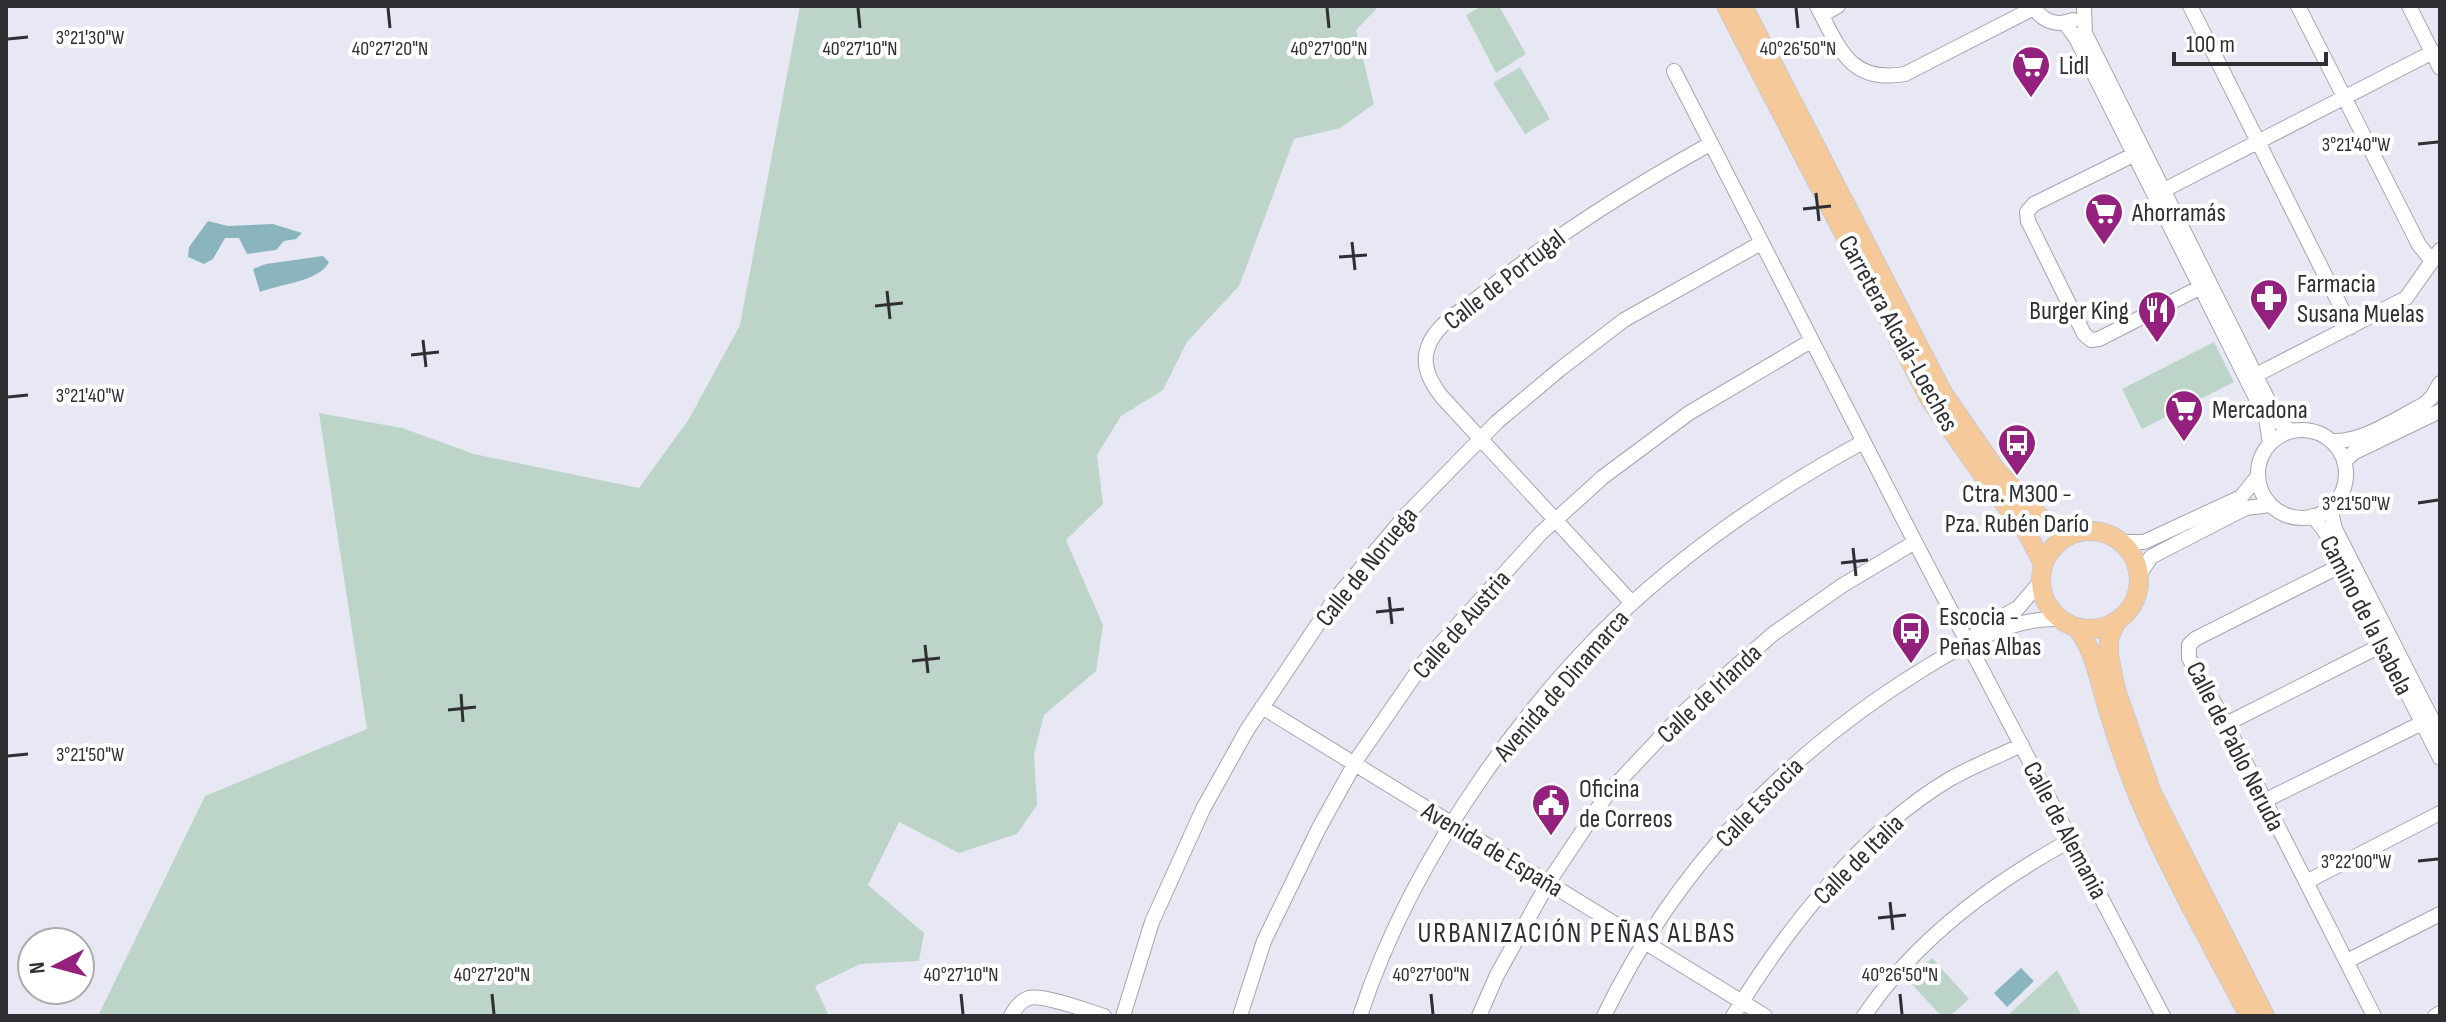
<svg xmlns="http://www.w3.org/2000/svg" width="2446" height="1022" font-family="'Sofia Sans Condensed',sans-serif">
<style>
.green{fill:#bdd5c8}
.water{fill:#8ab5be}
.lines{fill:none;stroke-linecap:round;stroke-linejoin:round}
.minor-casing{stroke:#a4a4b0;stroke-width:16}
.major-casing{stroke:#c9c9ca;stroke-width:20}
.minor{stroke:#fff;stroke-width:14}
.major{stroke:#f6c99b;stroke-width:18}
.ticks{fill:none;stroke:#2e2e33;stroke-width:3}
.labels{text-anchor:middle;stroke-width:8;stroke-linejoin:round;paint-order:stroke}
.poi-label{font-size:26px;fill:#2e2e33;stroke:#fff;text-anchor:start}
.street-label{font-size:26px;fill:#2e2e33;stroke:#fff}
.neighbourhood-label{font-size:28px;letter-spacing:2px;fill:#2e2e33;stroke:#fff}
.ticks-label{font-size:20px;text-anchor:middle;fill:#2e2e33;stroke:#fff;stroke-width:8;stroke-linejoin:round;paint-order:stroke}
</style>
<rect width="100%" height="100%" fill="#e8e8f5"/>
<!-- green -->
<path class="green" d="M800,6h579l-23,24 18,74 -34,24 -46,11 -55,147 -52,56 -24,48 -42,26 -24,39 6,49 -37,36 37,85 -7,46 -52,44 -10,39 3,51 -20,29 -58,19 -60,-31 -31,63 56,48 -5,28 -59,3 -45,22 14,30h-731l107,-220 162,-67 -48,-316 83,15 72,26 165,34 50,-69 51,-94z
M1482,6h17l27,48 -30,19 -30,-58z
M1520,67l30,52 -25,15 -32,-51z
M2214,342l20,40 -92,47 -20,-40z
M1932,958l37,41 -19,17h-9l-33,-36z
M2057,970l25,46h-75z"/>
<!-- water -->
<path class="water" d="M208,221l20,5 45,-2 29,9 -6,6 -12,2 -8,9 -29,4 -8,-16h-14l-12,21 -9,5 -16,-7 1,-10z
M323,256l6,6c-10,20 -50,22 -69,30l-7,-23 13,-5z
M2021,968l13,13 -27,26 -13,-14z"/>
<g class="lines">
<!-- minor casing -->
<g class="minor-casing">
<path id="minor" d="M1817,6c22,42 33,78 88,68l129,-66
M2033,6c9,15 23,21 40,14
M2190,6l161,321
M2298,6l121,239 13,16
M2409,6l31,62
M2084,9l1,24 190,381 5,9 11,8
M1822,15l16,-9
M2065,23l11,15 190,380 4,25
M1674,71l241,471 248,474
M2135,154l-101,50 -7,8 1,9 56,113 7,6 8,-1 102,-52
M2164,190l269,-138
M2256,375l150,-77 34,-48
M2258 474a44 44 0 1 1 88 0a44 44 0 1 1-88 0Z
M2331,441c31,2 64,-22 92,-36l9,-8 8,-14
M2344,462l9,-9 87,-42
M2330,507l5,22 105,206
M2313,516l13,17 114,225
M2121,542h23l97,-45 17,-21
M2342,565l-147,74 -6,6v13l37,66 148,292
M2139,575l12,-18 15,-8 80,-41 24,-3
M1632,603l-190,-206c-11,-14 -21,-31 -14,-50 7,-21 30,-34 47,-47 73,-60 152,-110 235,-156
M1970,643l9,-14 39,-21 23,-27
M1262,707l503,309
M2226,724l156,-79
M2264,801l158,-78
M2306,882l134,-69
M2347,961l93,-47
M1011,1016c4,-8 9,-15 18,-18 14,-4 59,13 75,18
M1123,1016l29,-94 51,-113 44,-79 85,-127 74,-88 91,-93 62,-52 65,-50 137,-77
M1240,1016l24,-75 55,-113 40,-72 65,-94 117,-129 62,-56 86,-64 122,-72
M1360,1016c52,-160 177,-337 307,-443 60,-50 128,-94 196,-131
M1479,1016l18,-41 51,-92 60,-90 78,-83 87,-76 70,-49 72,-43
M1604,1016c71,-147 182,-263 321,-348 38,-24 89,-51 134,-49
M1733,1016c52,-85 130,-186 217,-237 23,-13 48,-23 72,-34
M1864,1016c51,-76 128,-133 207,-176
M2435,1016l5,-3"/>
</g>
<!-- major casing -->
<g class="major-casing">
<path id="major" d="M1726,6l204,394 57,81 39,50 17,33
M1743,6l200,387 53,77 49,52 25,13
M2041 580a49 49 0 1 1 98 0a49 49 0 1 1-98 0Z
M2116,622l-7,17v17l7,34 36,103 113,223
M2076,627c19,24 22,50 31,79 9,31 20,62 32,92 32,75 72,146 110,218"/>
</g>
<!-- minor -->
<use href="#minor" class="minor"/>
<!-- major -->
<use href="#major" class="major"/>
</g>
<!-- ticks -->
<path class="ticks" d="M388,8l2,20M858,8l2,20M1327,8l2,20M1796,8l2,20M8,39l20,-2M2418,144l20,-2M1816,193l3,28M1803,209l28,-3M1352,242l3,28M1339,257l28,-2M887,291l3,28M875,306l28,-3M423,340l3,27M411,355l28,-3M8,397l20,-2M2418,503l20,-3M1853,548l3,28M1841,563l27,-3M1389,597l3,27M1376,612l28,-3M925,645l3,28M912,661l28,-3M461,694l2,28M448,710l28,-3M8,756l20,-2M2418,861l20,-2M1890,902l3,28M1878,918l28,-3M492,994l2,20M961,994l2,20M1431,994l2,20M1900,994l2,20"/>
<!-- icons -->
<defs>
<g id="supermarket-pin" transform="scale(2)"><path d="M0 17L-7.5 6A9.5 9.5 0 1 1 7.5 6Z" fill="#95217f" stroke="#fff"/><path d="M-6-5.5h2.5l.6 2H6L4.5 2H-2.5L-4.4-4H-6ZM-1.5 3.2a1.3 1.3 0 1 0 .1 0ZM3 3.2a1.3 1.3 0 1 0 .1 0Z" fill="#fff"/></g>
<g id="pharmacy-pin" transform="scale(2)"><path d="M0 17L-7.5 6A9.5 9.5 0 1 1 7.5 6Z" fill="#95217f" stroke="#fff"/><path d="M-2-6h4v4h4v4h-4v4h-4v-4h-4v-4h4Z" fill="#fff"/></g>
<g id="restaurant-pin" transform="scale(2)"><path d="M0 17L-7.5 6A9.5 9.5 0 1 1 7.5 6Z" fill="#95217f" stroke="#fff"/><path d="M-5-6h1v4h1v-4h1v4h1v-4h1v5L-1.5 .5V6h-2V.5L-5-1ZM5-6V6H3V1.5H1.5Q1.5-4 5-6Z" fill="#fff"/></g>
<g id="bus-pin" transform="scale(2)"><path d="M0 17L-7.5 6A9.5 9.5 0 1 1 7.5 6Z" fill="#95217f" stroke="#fff"/><path d="M-5-6H5V4H4V6H2V4H-2V6H-4V4H-5ZM-3.5-4V0h7V-4ZM-3.5 1.2v1.5H-2V1.2ZM2 1.2v1.5H3.5V1.2Z" fill="#fff"/></g>
<g id="civic-pin" transform="scale(2)"><path d="M0 17L-7.5 6A9.5 9.5 0 1 1 7.5 6Z" fill="#95217f" stroke="#fff"/><path d="M-.6-6.5H3V-4.5H.6V-3L4-1V1h2V6H-6V1h2V-1L-.6-3ZM-1.2 2.5V6h2.4V2.5Z" fill="#fff"/></g>
</defs>
<g fill-rule="evenodd">
<use href="#supermarket-pin" x="2031" y="65"/>
<use href="#supermarket-pin" x="2104" y="212"/>
<use href="#pharmacy-pin" x="2269" y="298"/>
<use href="#restaurant-pin" x="2157" y="310"/>
<use href="#supermarket-pin" x="2184" y="409"/>
<use href="#bus-pin" x="2017" y="443"/>
<use href="#bus-pin" x="1911" y="631"/>
<use href="#civic-pin" x="1551" y="803"/>
</g>
<g class="labels">
<!-- poi labels -->
<g class="poi-label">
<text x="2059" y="74">Lidl</text>
<text x="2132" y="221">Ahorramás</text>
<text x="2297" y="292">Farmacia<tspan x="2297" dy="30">Susana Muelas</tspan></text>
<text x="2129" y="319" text-anchor="end">Burger King</text>
<text x="2212" y="418">Mercadona</text>
<text x="2017" y="502" text-anchor="middle">Ctra. M300 -<tspan x="2017" dy="30">Pza. Rubén Darío</tspan></text>
<text x="1939" y="625">Escocia -<tspan x="1939" dy="30">Peñas Albas</tspan></text>
<text x="1579" y="797">Oficina<tspan x="1579" dy="30">de Correos</tspan></text>
</g>
<!-- street labels -->
<g class="street-label">
<text transform="translate(1504 279) rotate(-38)" y="9">Calle de Portugal</text>
<text transform="translate(1899 333) rotate(61)" y="9">Carretera Alcalá-Loeches</text>
<text transform="translate(1366 566) rotate(-51)" y="9">Calle de Noruega</text>
<text transform="translate(2367 615) rotate(63)" y="9">Camino de la Isabela</text>
<text transform="translate(1461 624) rotate(-49)" y="9">Calle de Austria</text>
<text transform="translate(1561 685) rotate(-49)" y="9">Avenida de Dinamarca</text>
<text transform="translate(1709 693) rotate(-43)" y="9">Calle de Irlanda</text>
<text transform="translate(2236 746) rotate(63)" y="9">Calle de Pablo Neruda</text>
<text transform="translate(1759 802) rotate(-46)" y="9">Calle Escocia</text>
<text transform="translate(2066 830) rotate(62)" y="9">Calle de Alemania</text>
<text transform="translate(1493 849) rotate(31)" y="9">Avenida de España</text>
<text transform="translate(1858 859) rotate(-45)" y="9">Calle de Italia</text>
</g>
<!-- neighbourhood labels -->
<g class="neighbourhood-label">
<text x="1577" y="942">URBANIZACIÓN PEÑAS ALBAS</text>
</g>
</g>
<g class="ticks-label">
<text x="90" y="44">3°21'30"W</text>
<text x="390" y="55">40°27'20"N</text>
<text x="860" y="55">40°27'10"N</text>
<text x="1329" y="55">40°27'00"N</text>
<text x="1798" y="55">40°26'50"N</text>
<text x="2356" y="151">3°21'40"W</text>
<text x="90" y="402">3°21'40"W</text>
<text x="2356" y="510">3°21'50"W</text>
<text x="90" y="761">3°21'50"W</text>
<text x="2356" y="868">3°22'00"W</text>
<text x="492" y="981">40°27'20"N</text>
<text x="961" y="981">40°27'10"N</text>
<text x="1431" y="981">40°27'00"N</text>
<text x="1900" y="981">40°26'50"N</text>
</g>
<!-- border -->
<rect width="2446" height="1022" fill="none" stroke="#2e2e33" stroke-width="16"/>
<!-- north arrow -->
<g transform="translate(56 966) rotate(264)"><circle r="38" fill="#ffffff" stroke="#ababad" stroke-width="2"/>
<path d="M0-6L14 30L0 20L-14 30Z" fill="#95217f"/>
<text y="-12" font-size="22" font-weight="bold" text-anchor="middle" fill="#2e2e33">N</text>
</g>
<!-- scale -->
<path d="M2174 52v12h152v-12" fill="none" stroke="#2e2e33" stroke-width="4"/>
<text x="2186" y="52" font-size="24" fill="#2e2e33" stroke="#ffffff" stroke-width="6" paint-order="stroke">100 m</text>
</svg>
